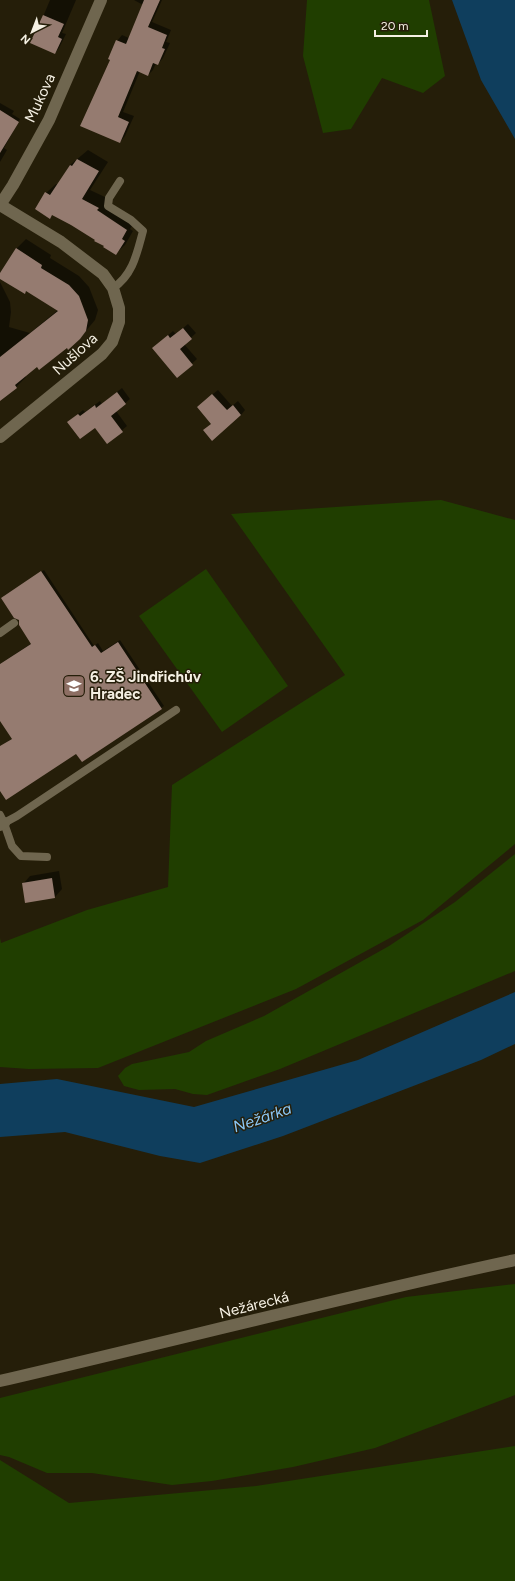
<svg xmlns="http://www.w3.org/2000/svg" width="515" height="1581" font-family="Figtree,sans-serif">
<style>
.green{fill:#203e00}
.water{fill:#0f3e5d}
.shadow{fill:#0007}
.building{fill:#957b70}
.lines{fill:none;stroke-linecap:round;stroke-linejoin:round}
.lane{stroke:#6f664f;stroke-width:8}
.street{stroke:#6f664f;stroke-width:12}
.secondary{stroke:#6f664f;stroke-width:12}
.labels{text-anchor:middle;stroke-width:3;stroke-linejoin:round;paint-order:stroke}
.street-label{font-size:15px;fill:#f5f0e3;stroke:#251e09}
.poi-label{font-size:15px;font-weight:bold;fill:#f5f0e3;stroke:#251e09;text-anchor:start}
.water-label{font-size:16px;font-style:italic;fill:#8bc7f5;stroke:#251e09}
</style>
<rect width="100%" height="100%" fill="#251e09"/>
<!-- green -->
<path class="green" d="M307,0h122l16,76 -22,17 -41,-15 -31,51 -28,4 -20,-77z
M441,500l74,20v324l-92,76 -127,69 -198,79 -69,1 -29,-2v-129l1,5 86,-33 81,-23 4,-102 173,-110 -114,-161z
M206,569l82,117 -66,46 -83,-116z
M515,854v117l-235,98 -73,26 -14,-1 -18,-5 -36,1 -15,-4 -6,-10 7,-8 7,-4 57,-12 17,-11 58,-25 125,-70 66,-44z
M515,1284v111l-140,53 -82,19 -81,14 -40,4 -80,-12h-45l-38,-16 -9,-2v-57l406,-101z
M515,1446v135h-515v-121l69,43 187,-17z"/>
<!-- water -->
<path class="water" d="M452,0h63v139l-34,-59z
M515,992v52l-34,16 -198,76 -83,27 -40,-7 -95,-24 -65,5v-53l57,-5 137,28 164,-47z"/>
<!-- shadow -->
<path class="shadow" d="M50,0h26l-14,33 4,1 -7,14 -4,5 -23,-10z
M134,0h28l-10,22 19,8 -5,12 4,1 -7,15 -5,6 -2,-1 -3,7 -5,5 -8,-4 -17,41 11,4 -9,20 -5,6 -9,-82 6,-19 5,-6 7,3 14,-33z
M0,103l14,8 -2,3 8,5 -16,29 3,2 -7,12z
M88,150l20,12 -18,28 17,8 -1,2 30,20 -6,9 3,2 -8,14 -10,9 -69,-61 10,-9 2,1 12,-20z
M26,239l25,16 -1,3 29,18 10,11 9,23 -3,10 -15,18 -42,28 -13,10 1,1 -10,10 -16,13v-118l10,20 1,10 -2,15 21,6 28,-23 -31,-20 -3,3 -24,-15v-3l16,-26z
M188,324l8,9 -12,11 13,15 -20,18 -19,-33 15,-13 3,3z
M122,388l8,11 -14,12 11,15 -20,17 -12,-17 -27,-4 15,-12 2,2 15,-11 2,3z
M218,390l14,16 6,-5 7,9 -4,5 -29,8 -9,-21z
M44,570l50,76 4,-3 5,8 17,-11 44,66 -82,54 -5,-8 -77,37v-42l13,-9 -13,-19v-55l32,-21 -12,-23 -16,-24z
M59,871l3,18 -7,8 -29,5 -3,-18 7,-8z"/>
<!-- building -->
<path class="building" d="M144,0h16l-12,27 19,8 -5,13 3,1 -7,16 -5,-2 -5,13 -11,-5 -19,46 11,5 -9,21 -40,-17 30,-66 -2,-1 8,-19 10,4z
M43,15l21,9 -6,13 4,2 -7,15 -25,-11z
M0,110l19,12 -19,31z
M77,159l22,12 -17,28 17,9 -2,2 30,20 -5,9 3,2 -9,14 -13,-8 1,-1 -10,-5 1,-1 -24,-15 -19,-10 -2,4 -15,-10 10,-17 5,3 20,-30 2,1z
M16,248l26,17 -1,3 28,17 10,11 9,24 -2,11 -6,8 -12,11 -1,-2 -28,22 -2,-3 -22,18 2,3 -17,13v-44l58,-46 -32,-20 -1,3 -25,-15v-6z
M183,328l9,11 -12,10 13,16 -16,13 -25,-30 16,-13 2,3z
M117,392l9,12 -15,12 12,16 -16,12 -12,-16 -15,11 -13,-17 11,-8 2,2 15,-11 1,3z
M212,394l15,16 6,-5 8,10 -29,26 -9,-11 8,-6 -14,-17z
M41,571l51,76 3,-2 6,8 17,-11 44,67 -80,53 -6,-8 -70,46 -6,-9v-45l12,-7 -12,-18v-57l31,-20 -12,-19v-5l-5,-2 -13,-20z
M52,878l3,20 -30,5 -3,-20z"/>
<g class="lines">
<!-- lane -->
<path class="lane" d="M113,288c20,-13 24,-35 30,-57l-12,-11 -23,-14 1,-8 11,-17
M0,633l14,-10
M0,815l4,8 8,23 9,10 26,1
M4,823l13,-7 159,-106"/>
<!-- street -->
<path class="street" d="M0,205l61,37 42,32 10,14 6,20v14l-7,20 -10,12 -102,83
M0,205l13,-20 36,-65 52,-120
M0,825l4,-2"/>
<!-- secondary -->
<path class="secondary" d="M0,1381c172,-40 343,-84 515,-121"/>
</g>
<!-- icons -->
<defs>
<g id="school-square" transform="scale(1.15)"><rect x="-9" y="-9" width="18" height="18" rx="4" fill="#8d6e63" stroke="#251e09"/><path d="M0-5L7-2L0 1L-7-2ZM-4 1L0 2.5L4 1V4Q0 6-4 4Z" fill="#fff"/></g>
</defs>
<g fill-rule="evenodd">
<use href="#school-square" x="74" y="686"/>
</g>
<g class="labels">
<!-- street labels -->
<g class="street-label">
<text transform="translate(40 98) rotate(-65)" y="5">Mukova</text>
<text transform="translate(75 354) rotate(-42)" y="5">Nušlova</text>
<text transform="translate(254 1305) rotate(-14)" y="5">Nežárecká</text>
</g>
<!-- poi labels -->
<g class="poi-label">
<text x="90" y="682">6. ZŠ Jindřichův<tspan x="90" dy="17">Hradec</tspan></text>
</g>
<!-- water labels -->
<g class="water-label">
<text transform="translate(262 1117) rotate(-19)" y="6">Nežárka</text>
</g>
</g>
<!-- north arrow -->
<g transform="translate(32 32) rotate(222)" stroke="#251e09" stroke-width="3" paint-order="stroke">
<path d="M0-3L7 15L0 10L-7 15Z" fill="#f5f0e3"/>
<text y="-6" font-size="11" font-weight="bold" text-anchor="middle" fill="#f5f0e3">N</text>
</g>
<!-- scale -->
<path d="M375 30v6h52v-6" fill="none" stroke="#f5f0e3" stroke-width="2"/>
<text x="381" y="30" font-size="12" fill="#f5f0e3" stroke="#251e09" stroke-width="3" paint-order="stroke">20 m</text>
</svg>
